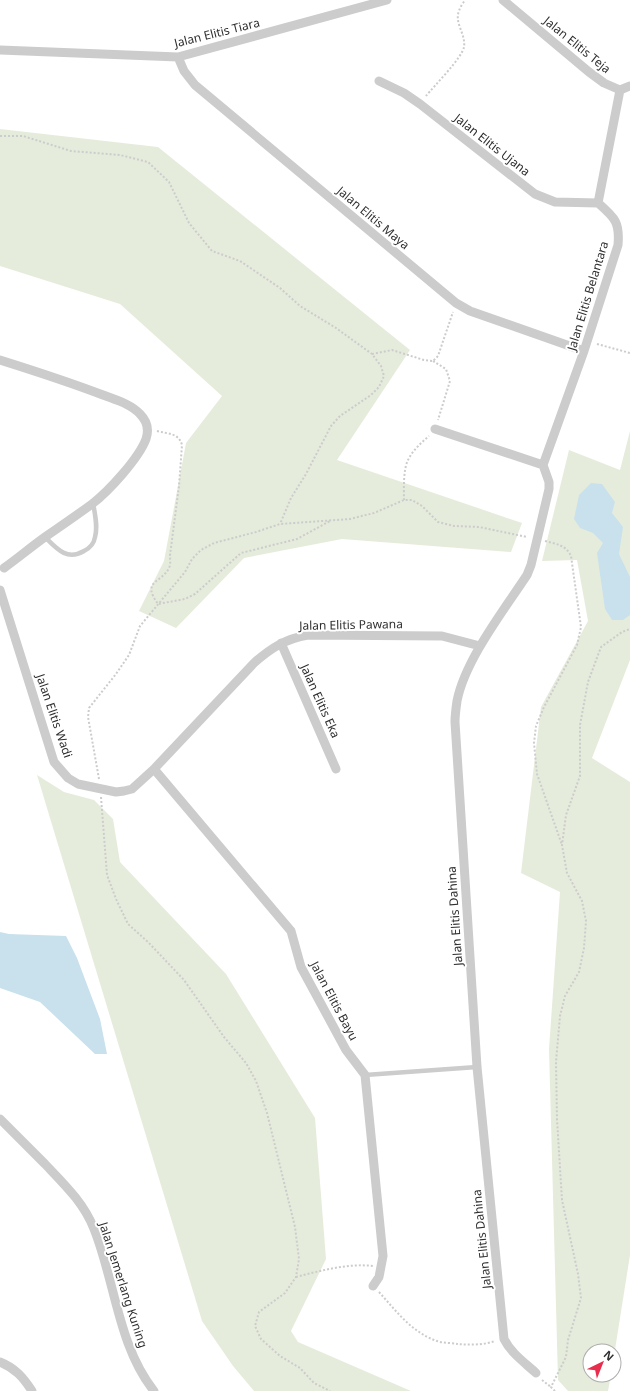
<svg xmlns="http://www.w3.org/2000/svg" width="630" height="1391" font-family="'Noto Sans',sans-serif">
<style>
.green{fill:#e6ecdc}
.water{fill:#c8e1ec}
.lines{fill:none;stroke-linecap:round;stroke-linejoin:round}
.path{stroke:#ccc;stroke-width:2;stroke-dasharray:2 2;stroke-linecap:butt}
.service{stroke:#ccc;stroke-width:4.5}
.minor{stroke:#ccc;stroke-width:9}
.labels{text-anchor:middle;stroke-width:4;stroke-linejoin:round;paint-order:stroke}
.street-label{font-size:12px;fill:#2f2f2f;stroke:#fff}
</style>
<rect width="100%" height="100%" fill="#fff"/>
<!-- green -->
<path class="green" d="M0,129l158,18 252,203 -73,110 185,63 -11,29 -169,-13 -98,19 -68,70 -37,-17 25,-50 22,-118 36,-47 -102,-92 -120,-38z
M630,431v229l-38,98 38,24v473l-16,101v-5h-24v24h21l-3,16h-40l-10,-11 -9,-331 11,-157 -39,-19 20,-166 47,-86 -11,-61 -35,1 27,-111 51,20z
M37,775l27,17 30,8 19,19 7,43 106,112 89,144 11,141 -35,72 7,11 113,49h-157l-21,-25 -31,-45z"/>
<!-- water -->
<path class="water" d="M591,483l11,1 13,18 -3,11 11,14 -4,27 11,23v38l-7,5h-11l-7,-11 -8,-56 6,-10 -10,-10 -13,-5 -6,-9 5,-24z
M0,932l9,2 57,2 11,22 23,61 7,35h-12l-55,-52 -40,-14z"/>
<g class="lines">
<!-- path -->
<path class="path" d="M426,96c8,-10 36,-38 38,-49 2,-13 -10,-24 -5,-36 1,-4 4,-8 6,-11
M0,136h23l48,15 49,4 28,7 21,20 20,41 23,28 28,10 40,27 20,18 36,22 36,26 9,12 3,10 -5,11 -8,8 -31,21 -9,10 -25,48 -15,24 -11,26
M597,344l33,9
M372,354l20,-4 32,10 9,1 5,-5 15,-44
M433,361l13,8 4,12 -12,39
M157,431c11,3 22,2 25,14l-3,41 -9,69c0,4 1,9 -1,13 -8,16 -28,12 -11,36l27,-5 10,-5 46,-41 56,-14 33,-18
M404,500c0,-11 -1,-30 4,-40 5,-10 13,-17 21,-24
M545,541c11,3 21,4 26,15l10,71 -4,18 -33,62 -8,19 -2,17 3,31 25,71
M99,779l-11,-62 1,-9 27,-34 13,-19 11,-29 45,-54 7,-13 9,-9 13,-7 42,-11 24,-8 70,-5 24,-6 30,-13h8l10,6 16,16 16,4 25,1 48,10
M101,797l6,78 9,24 12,25 20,18 36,38 40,57 22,26 10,18 11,32 28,114 4,32 -3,18 -11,16 -26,19 -4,14 6,13 19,17 20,12 14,15 16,8
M296,1277c24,-6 51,-14 77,-11
M379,1292c18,20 34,42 61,50 6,1 13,1 18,2 12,1 26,1 37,-3
M542,1380l9,7
M555,1391l-4,-4 15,-30 2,-17 13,-42 -3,-24 -16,-74 -5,-81 -1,-57 4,-46 5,-20 14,-24 5,-24 2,-27 -4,-20 -15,-28 -5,-28 4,-30 14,-39v-51l8,-43 13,-35 21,-15 8,-3"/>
<!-- service -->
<path class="service" d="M45,537c12,12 22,24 39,14 6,-3 10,-7 11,-14 3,-10 0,-23 -2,-34
M365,1075l112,-8"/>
<!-- minor -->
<path class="minor" d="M503,0l86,72 15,11 16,7
M0,50l178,7 209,-57
M178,57l6,14 11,14 261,218 14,8 114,40
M379,81l25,12 16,11 115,90 20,8 43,1
M620,90l10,-4
M0,360c35,11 69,22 103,35 13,5 28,9 37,19 7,7 9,16 6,25 -7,19 -37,52 -54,65 -15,11 -31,22 -47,33 -14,10 -27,21 -41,31
M435,429l108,36
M543,465l41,-114 34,-106c2,-23 -3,-27 -20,-42l22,-113
M0,590l54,172 14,16 10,6 38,8 8,-1 8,-2 22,-20 100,-106c17,-15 31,-24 54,-28l134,1 38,10
M281,643l55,126
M154,769l137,162 10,36 45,83 19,25 18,181 -4,21 -6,9
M0,1119c15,15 30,30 45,45 19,20 39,39 49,65 21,52 24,117 60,162
M0,1362c15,6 23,15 32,29
M536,1373c-12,-11 -25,-20 -32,-34l-27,-272 -22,-345c0,-7 1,-14 2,-21 8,-41 47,-91 70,-126l4,-10 18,-76v-7l-6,-17"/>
</g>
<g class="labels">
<!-- street labels -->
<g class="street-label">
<text transform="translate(217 33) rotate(-14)" y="4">Jalan Elitis Tiara</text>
<text transform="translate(577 45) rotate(39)" y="4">Jalan Elitis Teja</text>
<text transform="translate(492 145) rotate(38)" y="4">Jalan Elitis Ujana</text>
<text transform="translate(373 218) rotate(40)" y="4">Jalan Elitis Maya</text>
<text transform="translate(588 296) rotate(-73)" y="4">Jalan Elitis Belantara</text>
<text transform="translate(351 625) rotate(-1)" y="4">Jalan Elitis Pawana</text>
<text transform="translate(320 701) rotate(66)" y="4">Jalan Elitis Eka</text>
<text transform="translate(54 716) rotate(71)" y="4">Jalan Elitis Wadi</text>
<text transform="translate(455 916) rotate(-94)" y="4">Jalan Elitis Dahina</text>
<text transform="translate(334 1001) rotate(62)" y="4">Jalan Elitis Bayu</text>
<text transform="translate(482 1239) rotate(-96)" y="4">Jalan Elitis Dahina</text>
<text transform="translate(123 1285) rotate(72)" y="4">Jalan Jemerlang Kuning</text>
</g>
</g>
<!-- north arrow -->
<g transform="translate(602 1363) rotate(43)"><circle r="19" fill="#ffffff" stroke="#acacac"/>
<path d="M0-3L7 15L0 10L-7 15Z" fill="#e82e4c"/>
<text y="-6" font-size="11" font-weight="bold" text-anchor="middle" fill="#2f2f2f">N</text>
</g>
</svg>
